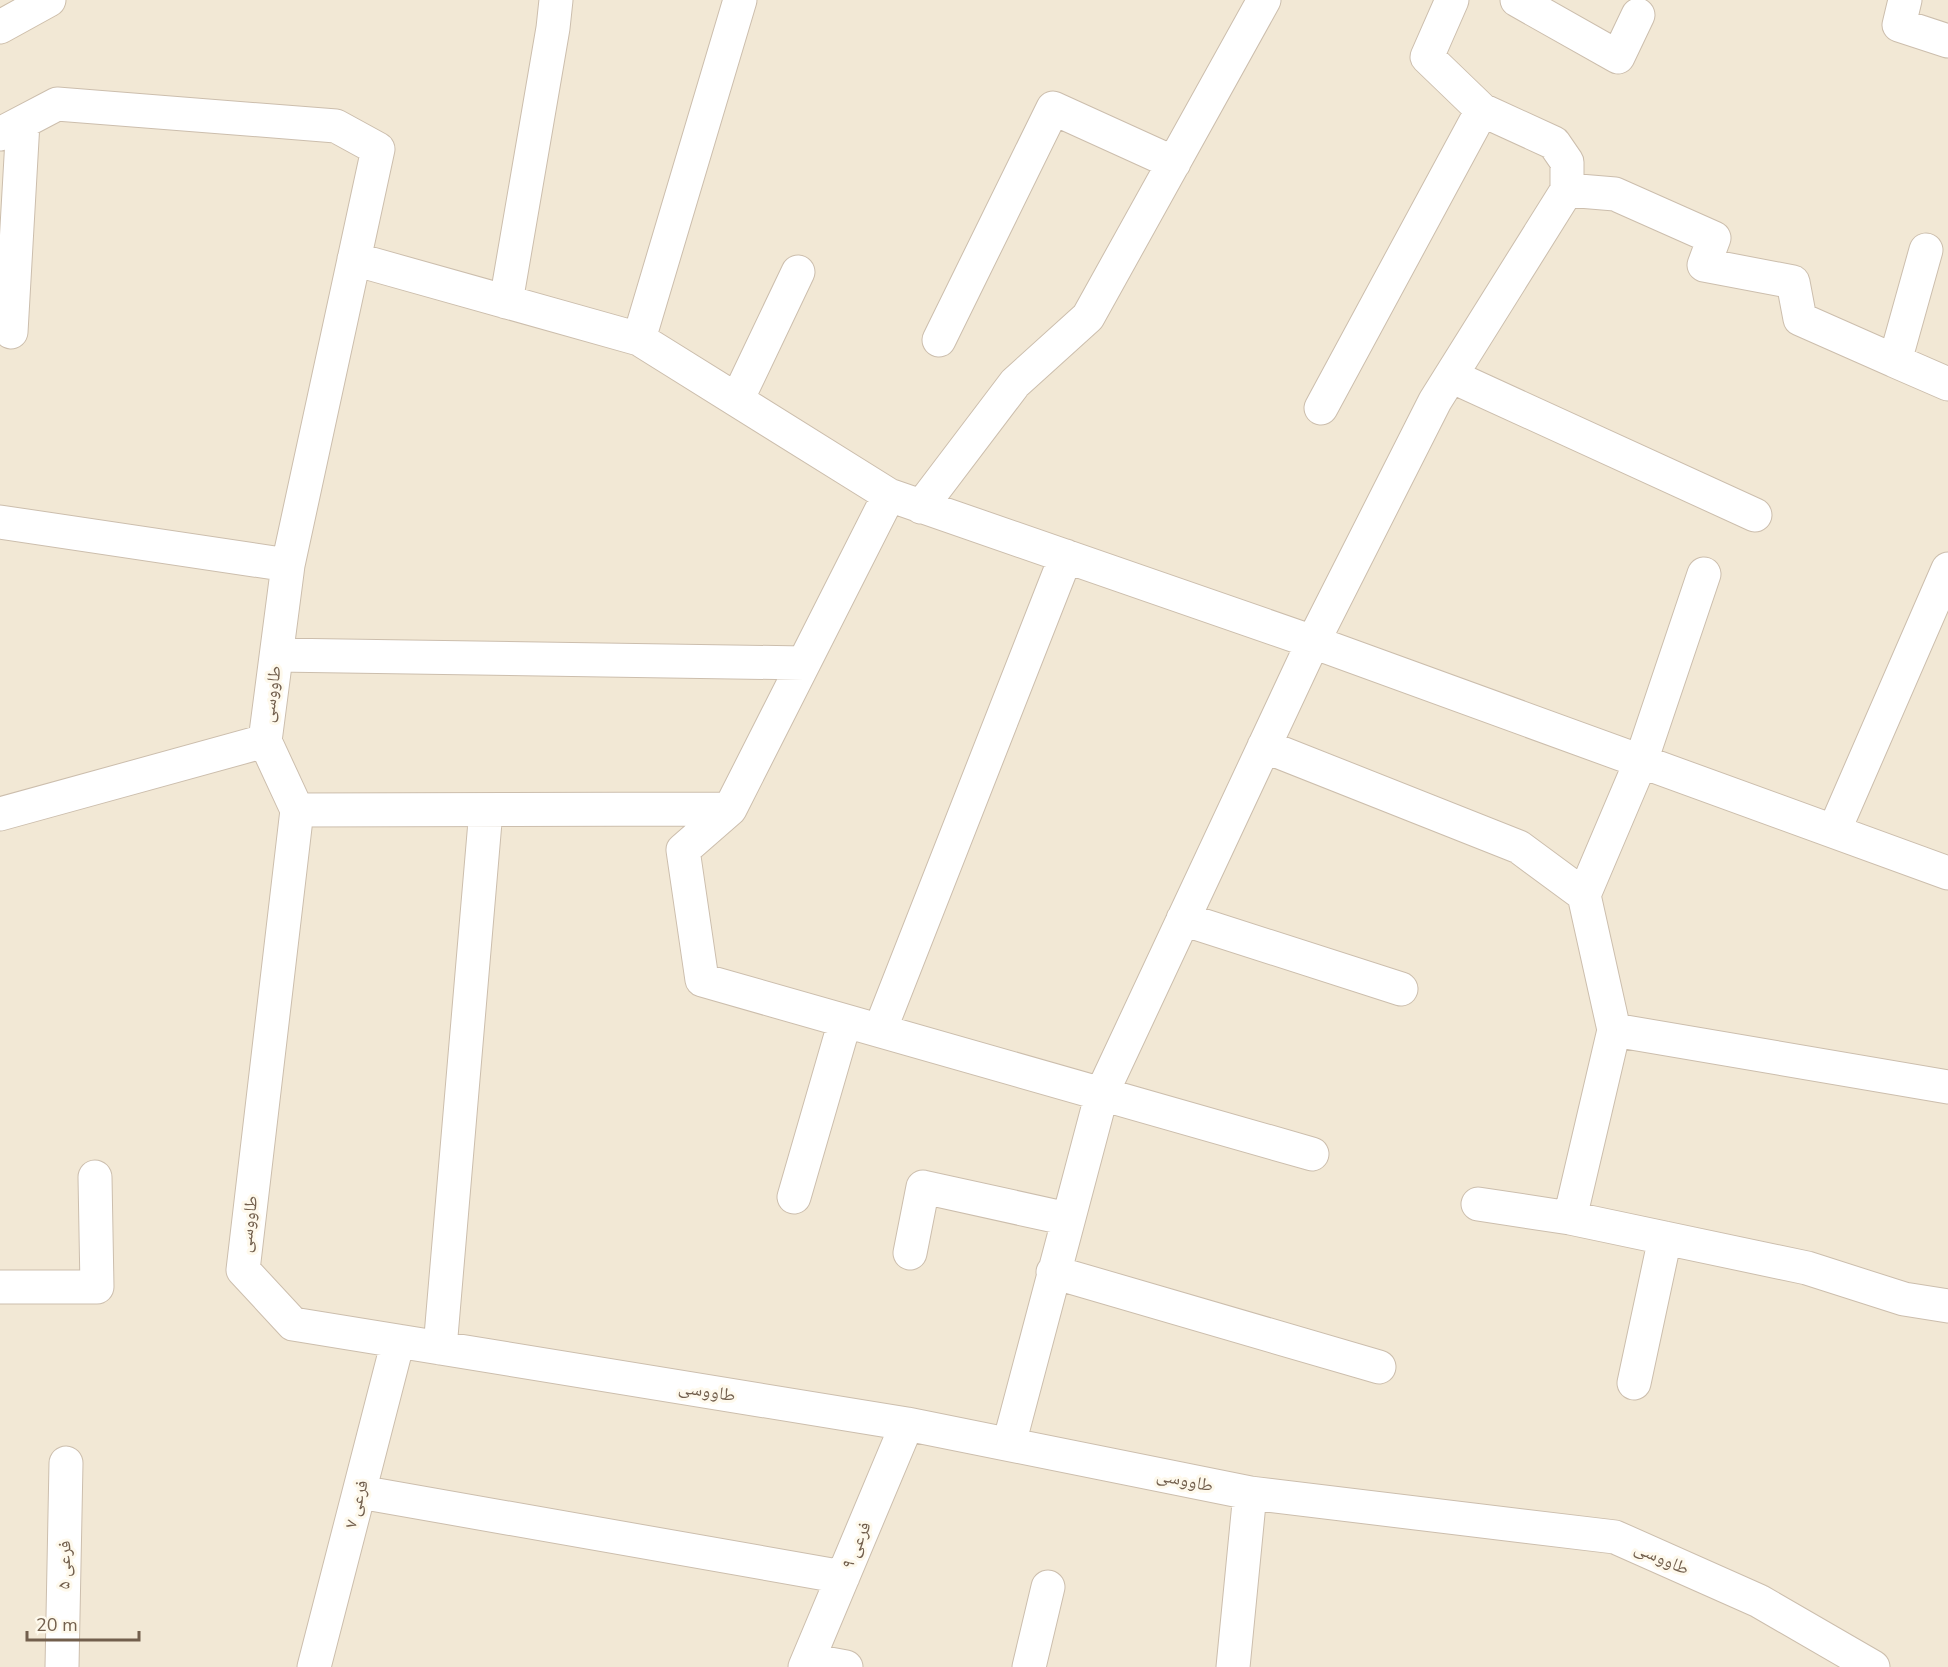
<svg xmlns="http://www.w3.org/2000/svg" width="1948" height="1667" font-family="'Nunito Sans','Noto Naskh Arabic',sans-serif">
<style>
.residential{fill:#f2e8d5}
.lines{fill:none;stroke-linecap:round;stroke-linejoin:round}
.street-casing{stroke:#ccbead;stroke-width:35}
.secondary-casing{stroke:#cebfab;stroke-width:35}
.street{stroke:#fff;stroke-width:33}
.secondary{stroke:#fff;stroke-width:33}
.labels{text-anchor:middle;stroke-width:6;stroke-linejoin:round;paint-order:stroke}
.street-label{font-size:18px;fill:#725f4d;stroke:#fef9ec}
</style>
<rect width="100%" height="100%" fill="#fbf5e6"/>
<!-- residential -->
<path class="residential" d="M0,0h1948v1667h-1948z"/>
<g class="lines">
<!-- street casing -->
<g class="street-casing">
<path id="street" d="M1517,0l101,57 20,-42
M1905,0l-6,25 49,16
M0,134l57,-30 279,22 42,23 -90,416 -23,176 32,69 -54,460 50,54 614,100 343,69 365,44 144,64 114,66
M1567,190l48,4 99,44 -10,27 89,17 7,37 95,42 31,-111
M354,259l285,80 250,156 424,147 635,231
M506,302l47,-274 3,-28
M11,332l12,-210
M639,339l101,-339
M939,340l114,-232 121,55
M1895,361l53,23
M1451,376l304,139
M737,400l61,-128
M1321,408l161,-298
M921,507l94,-124 73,-66 176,-317
M0,522l288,43
M277,655l527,8
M1264,746l255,101 65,48
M730,809l-47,41 19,130 610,174
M297,810l433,-1 159,-314
M0,814l265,-73
M1834,831l114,-262
M1183,919l218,70
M880,1030l186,-474
M1614,1030l334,57
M794,1197l51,-176
M1478,1204l92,14 237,50 97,31 44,7
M1570,1218l44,-188 -30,-135 57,-134 63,-187
M910,1253l13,-66 145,32
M1053,1272l326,95
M0,1287h97l-2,-110
M440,1348l46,-538
M1634,1383l31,-145
M1009,1444l93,-351 211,-451 122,-241 132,-211v-28l-13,-19 -72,-33 -55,-53 25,-57
M360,1492l483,85
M808,1660l38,7
M62,1667l4,-204
M314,1667l84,-326
M805,1667l102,-243
M1029,1667l19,-80
M1233,1667l17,-174"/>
</g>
<!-- secondary casing -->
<g class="secondary-casing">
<path id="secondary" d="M0,27l49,-27"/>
</g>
<!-- street -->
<use href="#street" class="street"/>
<!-- secondary -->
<use href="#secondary" class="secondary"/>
</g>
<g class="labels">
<!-- street labels -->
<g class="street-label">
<text transform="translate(271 694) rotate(-82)" y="6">طاووسی</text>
<text transform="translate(248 1224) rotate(-83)" y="6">طاووسی</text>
<text transform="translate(707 1391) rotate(9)" y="6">طاووسی</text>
<text transform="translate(1185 1480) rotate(12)" y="6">طاووسی</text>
<text transform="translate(356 1504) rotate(-75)" y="6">فرعی ۷</text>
<text transform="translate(856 1545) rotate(-67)" y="6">فرعی ۹</text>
<text transform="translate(1662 1558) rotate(24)" y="6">طاووسی</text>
<text transform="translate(64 1565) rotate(-89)" y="6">فرعی ۵</text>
</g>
</g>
<!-- scale -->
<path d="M27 1631v9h112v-9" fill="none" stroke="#725f4d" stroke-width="3"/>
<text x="36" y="1631" font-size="18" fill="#725f4d" stroke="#fef9ec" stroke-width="4.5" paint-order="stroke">20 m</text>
</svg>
